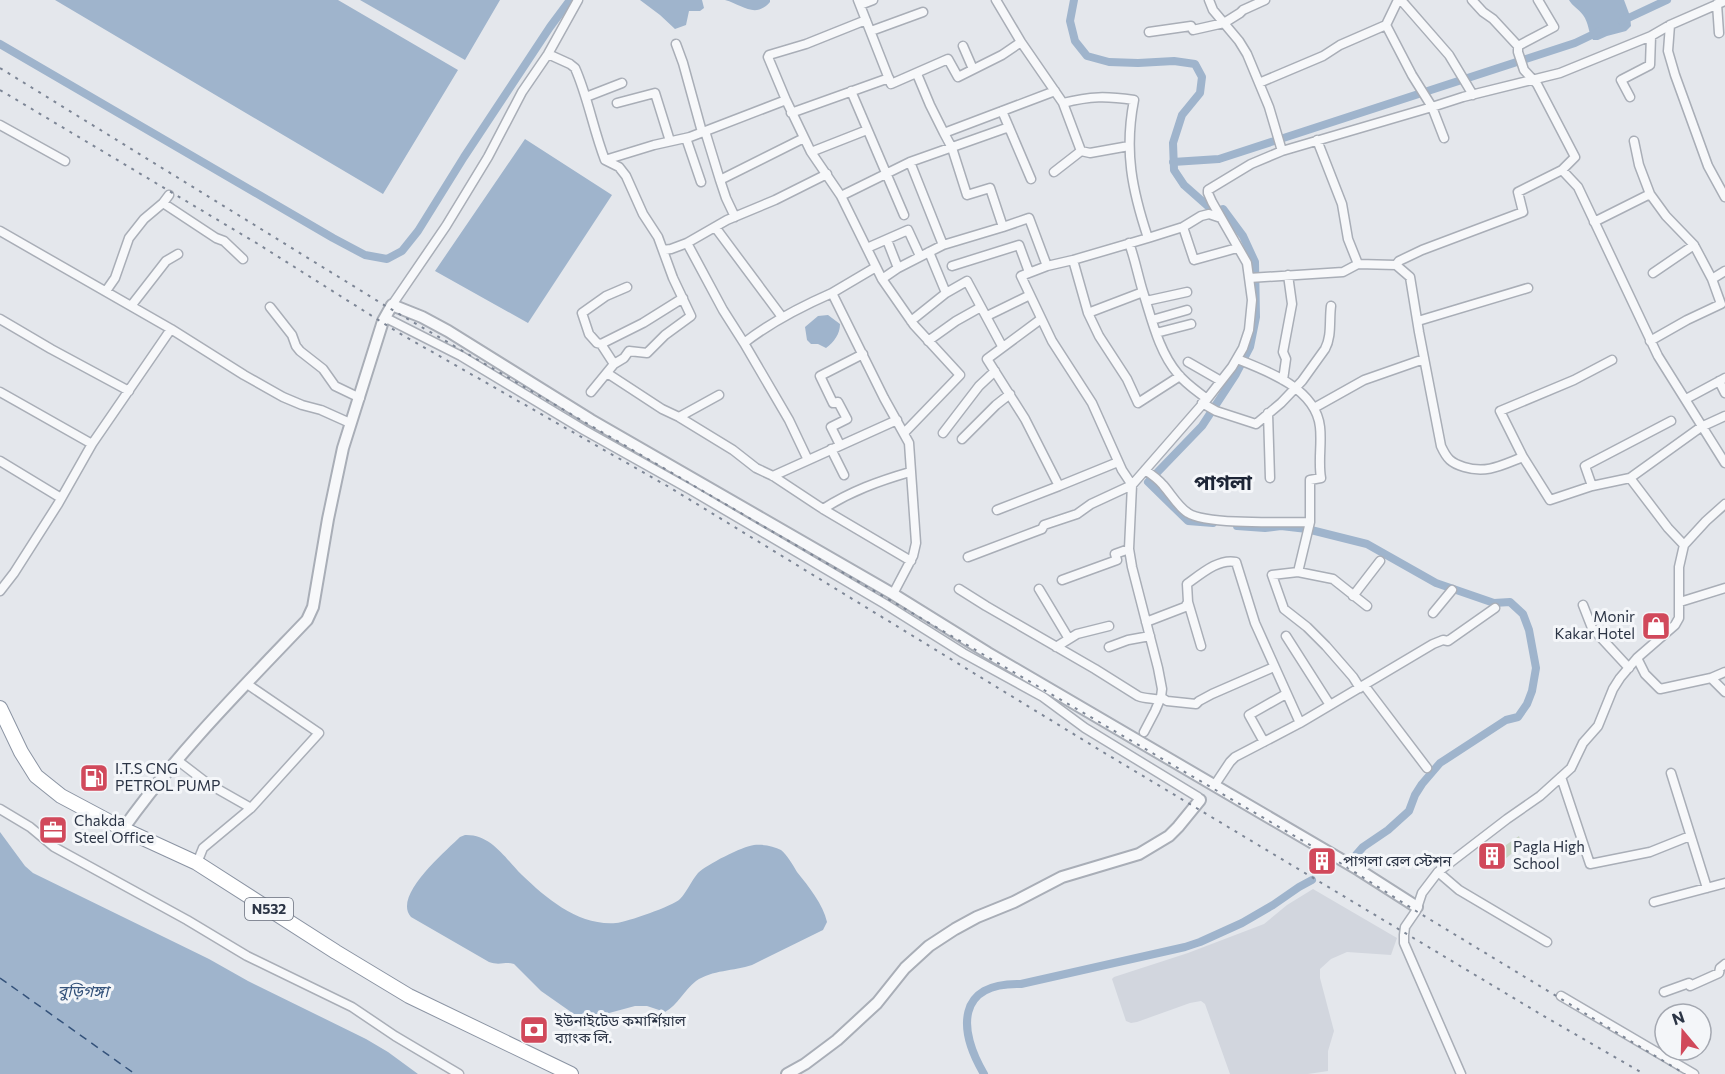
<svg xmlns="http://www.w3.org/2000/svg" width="1725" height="1074" font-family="Commissioner,'Noto Sans Bengali',sans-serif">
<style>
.built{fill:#d2d6de}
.green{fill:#c9d6c5}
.water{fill:#9fb4cc}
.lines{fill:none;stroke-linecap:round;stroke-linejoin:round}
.canal{stroke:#9fb4cc;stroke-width:8}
.ferry{stroke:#34527a;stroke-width:1.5;stroke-dasharray:8 6;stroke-linecap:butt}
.minor-casing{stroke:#a9aeb7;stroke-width:11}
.tertiary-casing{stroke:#a9aeb7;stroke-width:14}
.trunk-casing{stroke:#8b94a3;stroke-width:16}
.minor{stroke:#f7f8fa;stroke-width:8}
.tertiary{stroke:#f7f8fa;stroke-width:10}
.trunk{stroke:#fff;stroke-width:14}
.rail{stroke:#7d8696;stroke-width:2;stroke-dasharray:3 6;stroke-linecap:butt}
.labels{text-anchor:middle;stroke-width:6;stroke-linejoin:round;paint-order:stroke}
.shield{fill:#f4f6f9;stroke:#676e7b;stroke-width:1.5}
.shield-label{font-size:14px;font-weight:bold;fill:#2b3445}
.poi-label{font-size:15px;fill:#2b3445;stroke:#f4f6f9;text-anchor:start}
.water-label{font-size:16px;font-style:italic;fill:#34527a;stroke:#f4f6f9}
.district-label{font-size:21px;font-weight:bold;fill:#1d2536;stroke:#f4f6f9}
</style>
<rect width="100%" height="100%" fill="#e4e7ec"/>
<!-- built -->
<path class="built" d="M1313,889l84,49 -6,17 -44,-3 -16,7 -11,10v9l14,53 -6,20v20l-20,3h-78l-25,-70 -4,-3 -11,2 -53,19 -6,1 -5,-2 -14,-42 2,-2 74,-24 76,-29 23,-19z"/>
<!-- green -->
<path class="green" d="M1519,836l3,9 -29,24 -7,-10z"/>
<!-- water -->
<path class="water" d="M55,0h283l120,70 -75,124z
M360,0h140l-35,60z
M640,0h62l2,8 -4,3h-11l-3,14 -11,4 -15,-14z
M725,0h45v2c-15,17 -27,3 -45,-2z
M1569,0h55l6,16 1,10 -5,5 -19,5 -9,4h-5c-5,-8 -4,-17 -10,-25 -4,-6 -11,-9 -14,-15z
M525,139l87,56 -84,128 -93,-52z
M828,315l12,9c0,10 -6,18 -14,24l-8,-4h-7l-4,-4 -2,-13 13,-11z
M0,832l25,34 8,7 176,86 39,22 118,58 22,13 30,22h-418z
M465,835c26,-1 40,23 57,40 25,24 57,51 94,48 11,-1 57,-17 64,-24 7,-7 11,-18 18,-26 8,-8 45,-27 56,-28 8,-1 20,1 27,5 6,5 12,15 16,22 12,15 26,32 30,50l-4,8 -71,35c-18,6 -40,5 -56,16 -12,9 -18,24 -31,31l-18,-6h-12l-48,13h-6l-40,-28 -27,-27c-8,-3 -14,2 -25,-2l-78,-45c-19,-21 35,-66 49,-80z"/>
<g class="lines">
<!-- canal -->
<path class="canal" d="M1074,0l-4,21 5,20 12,15 22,6 29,1 36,-2 21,3 7,13 -2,16 -18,22 -9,28 1,27 10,15 26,23 7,3 6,-2 20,27 12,26 1,55 -6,30 -14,27 -34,52 -54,56 40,39 25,2
M1622,21l45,-21
M0,44l333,194 32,17 22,4 15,-8 16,-20 46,-74 86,-130 20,-27
M1173,162l46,-3 356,-116 23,-11
M1237,526l28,2 16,-2 26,3 60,15 69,39 58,20 16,-1 13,12 6,16 7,38 -4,23 -5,13 -9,13 -12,3 -66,43 -18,21 -7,11 -6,16 -21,19 -25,17 -7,8
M984,1074c-26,-44 -28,-92 37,-90l164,-37 15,-5 42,-19 31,-18 26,-18 13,-7"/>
<!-- ferry -->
<path class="ferry" d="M0,978l135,96"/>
<!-- minor casing -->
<g class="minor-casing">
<path id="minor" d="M858,0l33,84 57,-25 10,18 44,-22 19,-13
M996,0l25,42 42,61 18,48 9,2 39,-7
M1209,0l4,10 26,31 8,13 22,53 13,44
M1401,0l48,55 24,40
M1472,0l11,12 10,7 25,27
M1717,4l2,29
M860,5l13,-5
M1386,25l26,50 20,32 12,31
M1670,25l-2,26 7,24 33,91 17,31
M871,31l52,-19
M1149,32l42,-6 2,4 31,-7 16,-10 3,-3 22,-10
M676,44l7,19 19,69
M963,46l10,23
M548,54l22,10 5,4c13,29 18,61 30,92l14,7 7,9 17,38 15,23 15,41 18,38 -26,19 -18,18 -18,-2 -5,7 -10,6 -23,28
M917,74l13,31 14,28
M1259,83l64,-27 17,-11 46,-20 12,-25
M851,91l53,124
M586,97l36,-14
M1630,97l-9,-17 29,-15 1,-29
M786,100l-18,-43 1,-2 37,-11 60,-24
M617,103l38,-10 15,48
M1063,103c28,-7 43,-7 71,-3 -10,51 -2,90 14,138l35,-11 18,-11 8,-2 12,4
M1002,111l29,68
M791,113l98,-35
M0,125l65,36
M705,131l15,49 84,-42
M686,138l15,44
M1317,140l25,64 6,35 10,25
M1634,141l5,24 11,29 16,22 28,29 18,34
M811,152l56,-22
M605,160l49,-15 36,-8 96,-37 25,52 30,44 41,83 32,46 46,50 -55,57
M910,162l33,83
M1562,170l16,17 80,169 67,107
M1054,172l27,-21
M720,180l6,18 9,19
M841,196l69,-34 99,-35
M163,203l53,35 8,3 19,18
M1594,222l56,-28
M715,227l67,90
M1183,227l11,33 43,-12
M0,231l171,98 73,46 39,22 19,8 19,5 29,13
M887,240l11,28
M687,243l36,67 21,33c27,-21 56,-36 88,-50
M1129,243c6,16 9,33 14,49
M867,248l41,-18 12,26
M663,250l8,-1 16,-6 40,-23 48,-20 52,-26
M929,252l17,41
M1073,260l15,53
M1396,265l14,12 9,55 22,114c6,13 10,17 23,21 23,7 38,-2 59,-10l27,43 42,-14 38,-8 38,50 16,17
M952,266l67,-21 10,27
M1047,266l-18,-48 -26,9 -13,-39 -23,7 -15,-47 -8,-15 111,-42
M876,267l-44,26 52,105 25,45 7,100 -3,13 -20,38
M1653,273l41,-28
M1249,278l94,-6 15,-8 38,1 3,-4 23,-11 101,-38 -5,-20 44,-22 13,-13 -38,-73 -13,-14 -6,-18v-6l36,-19 -16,-27
M882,279l16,-11 45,-23 60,-18
M106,291l9,-13 14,-40 15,-19 19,-16 6,-8
M1146,301l41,-9
M392,305l54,-79 42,-69 34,-65 26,-38 30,-54
M131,306l35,-45 12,-7
M270,307l22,28 4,11 4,5 23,18 12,17 25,12
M987,316l43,-21
M386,318l75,38 123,74 107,60 194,114 78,49 80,44 42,31 113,69 2,3
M0,319l51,30 78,42
M1041,319l-54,40 38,60 34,67 59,-24
M1152,320l35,-10
M911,321l35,-28 21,-12 35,65
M1418,321l110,-33
M1156,333l35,-9
M928,341l28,-20 25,-14
M1650,341l37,-21 34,-16 -9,-25 13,-8
M744,343l45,77 19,40
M601,344l42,-21 40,-25
M1237,359c31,12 79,30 83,68 2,17 -2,34 1,51l-11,2v42l-12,50
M1188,362l33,19
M614,364l-13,-20 -4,-1 -8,-9 -7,-21 24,-17 21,-9
M607,373l55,36 17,8 40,-22
M1180,376l-42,27 -11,-24 -28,-43 -11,-23 55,-21c9,28 16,60 35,82 8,10 19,17 29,25
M1283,380l3,-21 -3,-7 9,-48 -4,-29
M1719,381l6,12
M0,392l92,52
M1686,399l39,-21
M1202,403l14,8 40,13 25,-21 21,-22 23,-32c7,-13 4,-28 6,-43
M1314,408l50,-28 60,-21
M1268,413l2,65
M679,417l54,33 23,18 17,8 50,33 88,52
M943,433l36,-47 16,-15
M962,439l34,-34 14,-11
M840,445l-9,-18 16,-8 -9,-17 -5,1 -13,-27 43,-22
M831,449l13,26
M1523,457l-23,-46 74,-31 38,-20
M0,461l61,37
M1145,470c6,4 13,9 18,15 8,9 15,22 25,28 18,12 97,9 122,9
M773,476l124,-56
M1630,478l71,-51 24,-11
M1592,486l-7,-20 86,-45
M823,509c28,-18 56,-28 87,-37
M997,510l62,-24
M968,557l74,-28 2,-4 33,-11 14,-10 41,-19 -10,-15 -30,-67 -40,-62 -31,-65 26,-10 26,-6 75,-22
M1062,580l55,-20 -2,-6 14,-5
M959,589l27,17 109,63 43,27c7,3 14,2 22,4
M1039,589l30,50
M0,591l14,-18 44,-69 34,-60 79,-115
M1353,596l27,-35
M1188,602l13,44
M1680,602l45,-14
M1583,605l9,23 37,40
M1433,613l19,-23
M1146,622l39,-15 3,-5 -1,-18c14,-10 32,-26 49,-22l19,61 45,100
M1286,636l44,69
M1056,647l21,-13 32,-8
M1109,647l19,-7 22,-4
M1637,658l8,16 15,15 51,-11 14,14
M1711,678l14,-6
M1364,685l63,83
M1360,688l-7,-11 -27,-31 -19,-19 -23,-18 -12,-34 26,-3 35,7 34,27
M1161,697l6,4 29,3 3,-3 13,-7 62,-27
M1144,732l11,-21 6,-14 1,-8 -4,-21 -26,-101 -3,-18 3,-64 75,-86 25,-32 11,-19 6,-18 3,-30 -5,-37 -35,-61 -4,-9v-3l43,-26 31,-13 150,-44 31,-10 97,-24 91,-37 19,-11 55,-24
M1264,742l-15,-27 37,-21
M177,760l30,23 44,25
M1671,773l36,115
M1561,777l29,87 60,-12 40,-16
M1214,786l16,-24 5,-5 65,-34 133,-79 10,-4 5,1 47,-33
M0,809l30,18 24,20 133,73 60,36 105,51 43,29 64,38
M197,863l6,-15 48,-40 68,-75 -72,-49
M1438,872l21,18 88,52
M1654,902l71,-19
M1664,992l25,-9 1,3 29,-13 1,-5 5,-4
M1561,996l133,78
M1461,1074l-57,-131v-8l1,-8 11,-16 6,-18 16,-21 69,-53 33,-23 31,-28 12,-25 15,-17 15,-37 7,-11 17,-20 38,-33 4,-7v-51l5,-22 22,-24 19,-17"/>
</g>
<!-- tertiary casing -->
<g class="tertiary-casing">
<path id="tertiary" d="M123,829c54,-76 120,-142 184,-209l6,-13 15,-88 15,-71 40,-127 9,-16 30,12 26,14 143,89 302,174 95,59 371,217 58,37
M787,1074l18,-10 32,-24 40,-37 28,-35 24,-22 26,-17 22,-12 37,-15 48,-25 77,-23 30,-18 9,-9 22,-27"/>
</g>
<!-- trunk casing -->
<g class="trunk-casing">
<path id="trunk" d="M0,708l21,44 15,24 25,20 62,33 74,34 139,89 73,44 162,78"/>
</g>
<!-- minor -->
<use href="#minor" class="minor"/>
<!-- tertiary -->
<use href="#tertiary" class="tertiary"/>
<!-- trunk -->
<use href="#trunk" class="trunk"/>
<!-- rail -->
<path class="rail" d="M0,68l389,240 945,551 82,52 269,163
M0,90l258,154 141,89 270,154 434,265 444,266 97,56"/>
</g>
<!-- icons -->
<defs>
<g id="shop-square" transform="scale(1.5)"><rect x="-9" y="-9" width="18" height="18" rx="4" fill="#d1495b" stroke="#f4f6f9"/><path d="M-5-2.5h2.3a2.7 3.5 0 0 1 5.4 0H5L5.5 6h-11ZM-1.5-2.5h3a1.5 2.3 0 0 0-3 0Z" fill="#fff"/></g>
<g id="fuel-square" transform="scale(1.5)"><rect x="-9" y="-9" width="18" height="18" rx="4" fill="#d1495b" stroke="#f4f6f9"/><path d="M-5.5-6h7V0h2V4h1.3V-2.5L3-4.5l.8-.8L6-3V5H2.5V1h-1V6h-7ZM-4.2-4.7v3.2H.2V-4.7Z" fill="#fff"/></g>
<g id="office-square" transform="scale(1.5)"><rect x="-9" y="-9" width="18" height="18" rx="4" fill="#d1495b" stroke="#f4f6f9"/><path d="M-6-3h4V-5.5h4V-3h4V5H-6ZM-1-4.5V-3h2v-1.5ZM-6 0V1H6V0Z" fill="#fff"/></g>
<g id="building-square" transform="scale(1.5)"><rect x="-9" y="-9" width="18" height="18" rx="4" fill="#d1495b" stroke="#f4f6f9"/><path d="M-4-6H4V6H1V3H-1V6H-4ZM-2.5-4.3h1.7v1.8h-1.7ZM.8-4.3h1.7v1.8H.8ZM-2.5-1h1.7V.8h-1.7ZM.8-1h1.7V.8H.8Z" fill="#fff"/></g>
<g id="bank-square" transform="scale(1.5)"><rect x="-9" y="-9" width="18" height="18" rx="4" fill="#d1495b" stroke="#f4f6f9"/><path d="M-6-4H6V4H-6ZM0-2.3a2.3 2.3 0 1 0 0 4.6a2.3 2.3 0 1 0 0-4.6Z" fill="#fff"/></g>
</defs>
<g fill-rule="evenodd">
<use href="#shop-square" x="1656" y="626"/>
<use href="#fuel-square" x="94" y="778"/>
<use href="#office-square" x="53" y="830"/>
<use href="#building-square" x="1492" y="856"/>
<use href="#building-square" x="1322" y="861"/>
<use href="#bank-square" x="534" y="1030"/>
</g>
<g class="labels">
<!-- shield labels -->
<rect class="shield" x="245" y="898" width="48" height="22" rx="4.5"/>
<g class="shield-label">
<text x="269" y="914">N532</text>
</g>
<!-- poi labels -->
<g class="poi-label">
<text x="1635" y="622" text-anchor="end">Monir<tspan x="1635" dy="17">Kakar Hotel</tspan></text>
<text x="115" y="774">I.T.S CNG<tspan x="115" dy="17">PETROL PUMP</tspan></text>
<text x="74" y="826">Chakda<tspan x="74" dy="17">Steel Office</tspan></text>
<text x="1513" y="852">Pagla High<tspan x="1513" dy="17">School</tspan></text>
<text x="1343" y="866">পাগলা রেল স্টেশন</text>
<text x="555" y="1026">ইউনাইটেড কমার্শিয়াল<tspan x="555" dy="17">ব্যাংক লি.</tspan></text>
</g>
<!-- water labels -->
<g class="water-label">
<text x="83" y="997">বুড়িগঙ্গা</text>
</g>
<!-- district labels -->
<g class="district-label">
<text x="1223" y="490">পাগলা</text>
</g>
</g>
<!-- north arrow -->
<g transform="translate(1683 1032) rotate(341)"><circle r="28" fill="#f4f6f9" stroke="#a4a8b1" stroke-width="1.5"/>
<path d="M0-4.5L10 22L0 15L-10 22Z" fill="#d1495b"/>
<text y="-9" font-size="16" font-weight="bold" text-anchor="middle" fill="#2b3445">N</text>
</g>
</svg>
